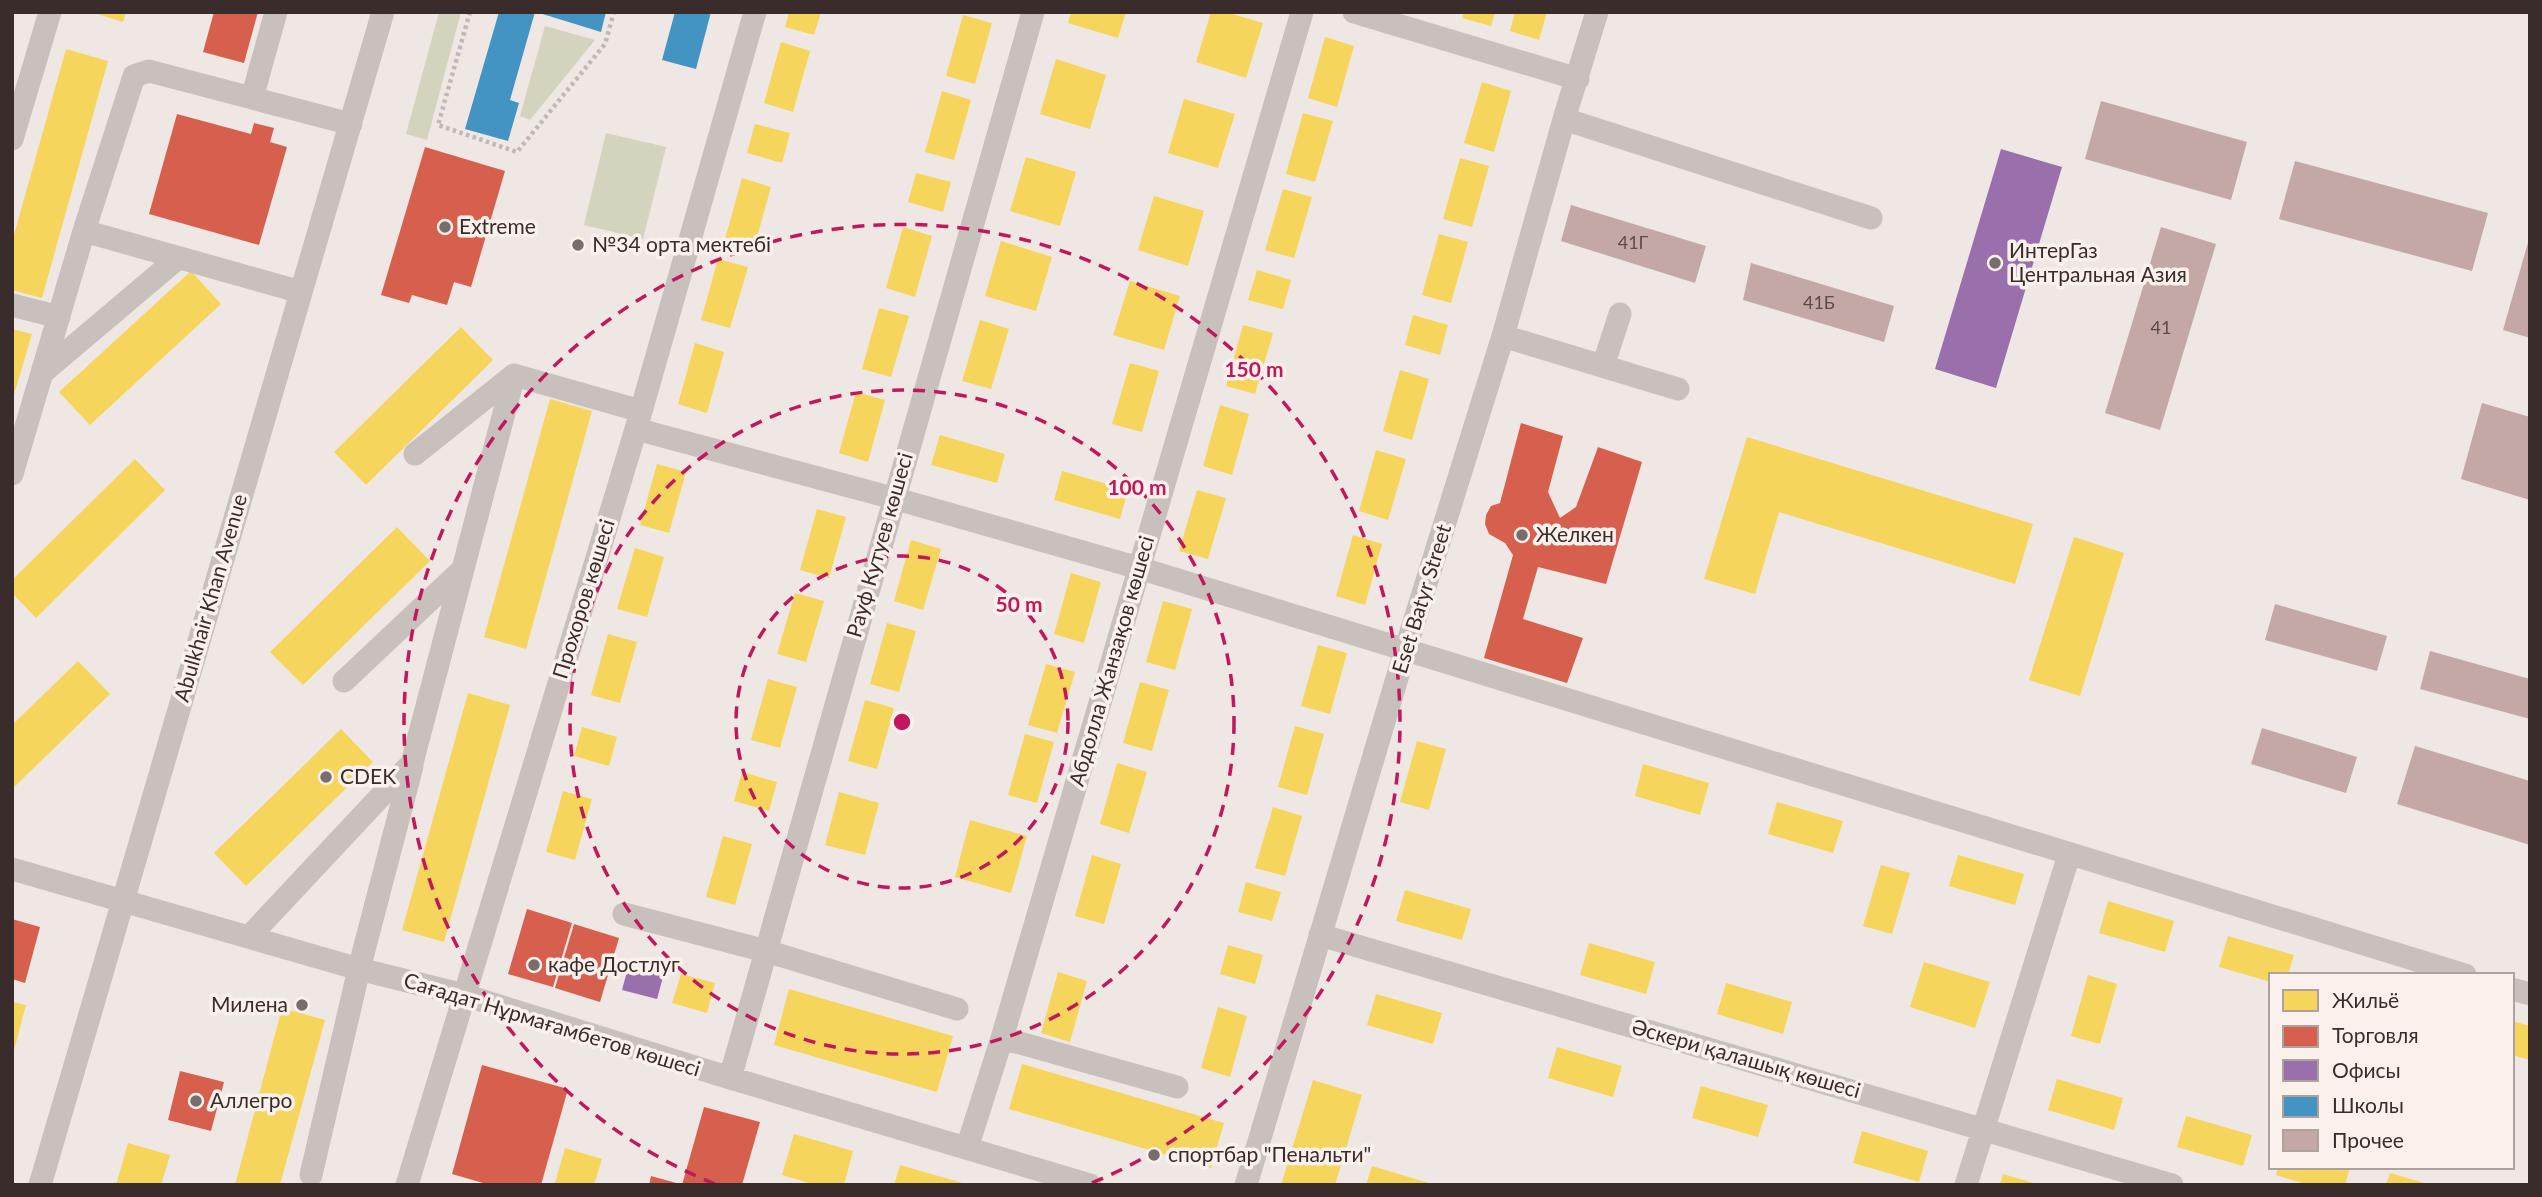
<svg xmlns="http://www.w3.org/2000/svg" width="2542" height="1197" font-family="Lato,sans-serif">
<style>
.green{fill:#d4d3be}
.homes{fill:#f6d55c}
.shops{fill:#d6604d}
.offices{fill:#9970ab}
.schools{fill:#4393c3}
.building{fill:#c3a8a5}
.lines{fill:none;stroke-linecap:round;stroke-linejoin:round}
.path{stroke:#c1b8b5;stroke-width:4.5;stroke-dasharray:3.5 3.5;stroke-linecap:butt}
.minor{stroke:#c8c0bd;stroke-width:23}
.ring{fill:none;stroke:#c2185b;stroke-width:3.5;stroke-dasharray:12 9}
.poi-dot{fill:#796d6b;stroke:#fbf1ec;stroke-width:2.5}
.labels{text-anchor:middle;stroke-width:7;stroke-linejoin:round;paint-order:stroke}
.number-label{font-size:18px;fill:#5c4b49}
.poi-label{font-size:21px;fill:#3a2c2a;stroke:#fbf1ec;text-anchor:start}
.street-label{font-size:21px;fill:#3a2c2a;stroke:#fbf1ec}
.centre{fill:#c2185b;stroke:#fbf1ec;stroke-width:3.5}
.ring-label{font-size:21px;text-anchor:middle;font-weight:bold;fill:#c2185b;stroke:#fbf1ec;stroke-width:7;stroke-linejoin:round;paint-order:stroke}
</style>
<rect width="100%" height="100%" fill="#efe7e4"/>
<!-- green -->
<path class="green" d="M439,12h22l-34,128 -21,-6z
M545,26l50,14 -65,80 -10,-4z
M606,133l60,14 -23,92 -59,-14z"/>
<!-- homes -->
<path class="homes" d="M91,12h35l-3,10z
M789,12h32l-7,23 -29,-8z
M1071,12h55l-8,26 -50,-15z
M1211,12h15l37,11 -17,55 -50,-16z
M1464,12h31l-4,14 -29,-8z
M1515,12h32l-8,28 -29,-9z
M963,15l29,8 -17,61 -29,-8z
M1325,37l29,9 -17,61 -29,-9z
M781,42l29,9 -17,61 -29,-9z
M66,49l42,12 -66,237 -30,-8v-48z
M1056,59l50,16 -16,54 -50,-15z
M1482,82l29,9 -17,61 -30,-9z
M942,91l29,9 -17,60 -29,-8z
M1184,99l51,15 -17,54 -50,-15z
M1303,113l30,8 -18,61 -29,-8z
M755,124l35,9 -8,30 -35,-10z
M1026,157l50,15 -16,54 -50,-15z
M1460,158l29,8 -17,61 -29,-8z
M916,173l35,9 -8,30 -35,-10z
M742,178l29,9 -17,61 -29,-9z
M1283,189l29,8 -18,61 -29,-8z
M1154,196l50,15 -16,55 -50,-16z
M903,227l29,9 -17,61 -29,-9z
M1439,234l29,8 -17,61 -29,-8z
M1001,241l51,16 -16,54 -51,-15z
M718,259l30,8 -18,61 -29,-8z
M1257,270l34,10 -8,29 -35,-9z
M191,271l30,33 -131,121 -31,-33z
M1130,281l50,15 -16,54 -51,-15z
M879,308l30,8 -18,61 -29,-8z
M1413,315l35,10 -8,30 -35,-10z
M980,320l29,9 -18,60 -29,-8z
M1243,325l30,8 -18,61 -29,-8z
M461,327l32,33 -127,125 -32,-33z
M12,329l20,5 -19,64h-1z
M695,343l29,9 -17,61 -29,-9z
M1130,363l29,8 -17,61 -30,-8z
M1400,370l29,9 -17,61 -29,-9z
M856,392l29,8 -17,62 -29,-9z
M550,399l42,12 -66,238 -42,-12z
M1220,405l29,9 -17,61 -29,-9z
M940,435l65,19 -8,29 -66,-18z
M1747,437l286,87 -18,60 -236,-72 -24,82 -51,-15z
M1376,450l30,9 -18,61 -29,-9z
M135,459l30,31 -129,128 -24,-25v-13z
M657,464l29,8 -17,61 -29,-8z
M1062,471l66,19 -8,29 -66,-19z
M1197,490l29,8 -18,61 -29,-8z
M817,509l29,8 -17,61 -29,-8z
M397,527l33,34 -127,124 -33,-33z
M1353,535l29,9 -17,61 -29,-9z
M2074,537l50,16 -44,143 -51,-16z
M911,540l30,9 -18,61 -29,-9z
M635,548l29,9 -17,60 -30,-8z
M1071,573l30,9 -17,61 -30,-9z
M795,593l29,8 -18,61 -29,-8z
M1163,601l29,8 -17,61 -29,-8z
M887,623l29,8 -17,61 -29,-8z
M608,634l29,8 -17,61 -29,-8z
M1318,645l29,8 -17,61 -29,-8z
M78,661l32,33 -98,95v-64z
M1046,664l29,8 -18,61 -29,-8z
M768,679l29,8 -17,61 -29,-8z
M1140,682l29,8 -17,61 -29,-8z
M468,693l42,12 -66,237 -42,-12z
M865,700l29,8 -17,61 -29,-8z
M1295,726l29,8 -17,61 -29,-8z
M582,727l35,10 -8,29 -35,-10z
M341,729l32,33 -127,124 -32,-33z
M1025,734l29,8 -17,61 -29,-8z
M1417,741l29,8 -17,61 -29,-8z
M1117,763l30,9 -18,61 -29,-9z
M1643,764l66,19 -9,32 -65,-19z
M742,772l35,10 -8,29 -35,-10z
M563,791l29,8 -17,61 -29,-8z
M839,792l40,11 -14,52 -40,-10z
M1777,802l66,19 -10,32 -65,-19z
M1273,807l29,9 -17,60 -30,-8z
M970,820l57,16 -16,57 -56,-16z
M723,836l29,8 -17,61 -29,-8z
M1092,855l29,9 -17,60 -29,-8z
M1958,855l66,19 -9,31 -66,-19z
M1881,865l29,8 -18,61 -29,-8z
M1246,882l35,10 -9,29 -34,-9z
M1405,890l66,19 -9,31 -66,-19z
M2108,901l66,20 -9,31 -66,-19z
M2228,936l66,19 -6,20h-17v7l-52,-15z
M1589,943l66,19 -9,32 -66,-19z
M1228,945l35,10 -8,29 -35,-10z
M1924,962l66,20 -15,46 -65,-21z
M1058,972l29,9 -17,61 -29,-9z
M681,974l34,9 -8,30 -35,-10z
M2088,975l29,9 -17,60 -29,-8z
M1726,983l66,19 -9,32 -66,-20z
M789,989l164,47 -16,56 -163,-47z
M1376,994l66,19 -9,31 -66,-19z
M12,1002l14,3 -13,49h-1z
M1218,1007l29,9 -17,61 -29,-9z
M282,1008l43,12 -45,165h-45z
M2512,1021l18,5v34l-18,-5z
M1557,1047l65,19 -9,31 -65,-19z
M1022,1064l202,59 -13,45 -202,-59z
M2057,1079l66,19 -9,32 -66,-20z
M1313,1080l49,15 -27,90h-54z
M1701,1086l67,19 -10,32 -66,-19z
M2186,1116l66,19 -9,31 -66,-19z
M1862,1131l66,20 -9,31 -66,-19z
M794,1134l59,17 -9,34h-28l-34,-10z
M128,1143l42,12 -9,30h-45z
M565,1148l37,11 -8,26 -39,-2z
M900,1165l66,19v1h-72z
M1372,1166l60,18v1h-66z
M2278,1167h72l-5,18h-36l-33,-10z
M2390,1173l38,11v1h-42z
M2003,1174l34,10 -1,1h-36z"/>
<!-- shops -->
<path class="shops" d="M214,12h44l-14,51 -41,-11z
M177,114l74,20 3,-11 20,5 -4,14 17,5 -28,98 -110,-31z
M425,147l80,24 -34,116 -17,-5 -7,23 -35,-10 -3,8 -28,-8z
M1521,423l42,13 -15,56 12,26 16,-11 22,-60 44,15 -36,122 -68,-17 -15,52 60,19 -16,45 -83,-25 29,-103 -8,-12 -16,-9 -4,-10 1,-9 5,-9 9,-3z
M527,909l45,14 -19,64 -45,-13z
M12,919l28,8 -15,56 -13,-4z
M574,924l45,14 -19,64 -45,-14z
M482,1065l86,24 -27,96h-51l-38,-11z
M180,1071l44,11 -13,49 -43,-11z
M704,1107l56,15 -18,63h-60z
M651,1176l29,8v1h-31z"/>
<!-- offices -->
<path class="offices" d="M2001,149l61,18 -66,221 -61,-19z
M630,960l35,10 -8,29 -35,-9z"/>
<!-- schools -->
<path class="schools" d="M499,12h36l-25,88 9,3 -11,38 -43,-12z
M536,12h70l-5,20z
M675,12h36l-15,57 -34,-9z"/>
<!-- building -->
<path class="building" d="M2101,101l146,41 -16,58 -146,-41z
M2295,161l193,52 -16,58 -193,-52z
M1571,205l135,41 -11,37 -134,-42z
M2161,227l55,17 -56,186 -55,-17z
M2529,239l1,1v98l-27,-8z
M1751,263l143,43 -10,36 -141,-42z
M2482,403l48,14v83l-69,-21z
M2275,604l112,32 -10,35 -112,-31z
M2430,651l100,28v40l-110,-30z
M2262,728l95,29 -11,36 -95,-29z
M2415,746l115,35v64l-133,-41z"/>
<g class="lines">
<!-- path -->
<path class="path" d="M470,12l-32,113 79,27 88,-108 9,-32"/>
<!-- minor -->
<path class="minor" d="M276,12l-24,86 99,26
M1354,12l224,67
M1564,119l307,99
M12,139l38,-127
M84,231l50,-155 15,-5 103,27
M12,305l47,12
M1503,336l175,53
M1603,366l17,-52
M42,373l136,-115
M636,429l257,69 246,70 1326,407
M415,454l99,-79
M12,474l72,-243 217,61
M344,681l119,-112
M12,869l347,100 105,26 266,83 360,107
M624,914l142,37 191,58
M1320,935l852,250
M249,937l163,-174 102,-388 127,36
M2512,989l18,5
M1002,1038l175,49
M730,1078l303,-1066
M967,1148l35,-110 300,-1026
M311,1175l48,-206 53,-203
M40,1185l343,-1173
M407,1185l229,-756 119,-417
M1246,1185l160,-537 97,-312 61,-217 33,-107
M1966,1185l103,-330"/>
</g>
<!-- distance rings -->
<g class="ring">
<circle cx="902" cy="722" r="166"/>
<circle cx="902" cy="722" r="332"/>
<path d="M715 1184A498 498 0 1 1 1089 1184"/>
</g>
<!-- markers -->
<g class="poi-dot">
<circle cx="445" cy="227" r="7"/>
<circle cx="578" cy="245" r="7"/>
<circle cx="1995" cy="263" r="7"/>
<circle cx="1522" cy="535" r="7"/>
<circle cx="326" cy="777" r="7"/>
<circle cx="534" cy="965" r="7"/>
<circle cx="302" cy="1005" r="7"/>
<circle cx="196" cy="1101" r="7"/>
<circle cx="1154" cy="1155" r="7"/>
</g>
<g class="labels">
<!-- number labels -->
<g class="number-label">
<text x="1633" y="249">41Г</text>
<text x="1819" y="309">41Б</text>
<text x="2161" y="334">41</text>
</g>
<!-- poi labels -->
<g class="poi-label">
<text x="459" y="234">Extreme</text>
<text x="592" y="252">№34 орта мектебі</text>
<text x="2009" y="258">ИнтерГаз<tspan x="2009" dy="24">Центральная Азия</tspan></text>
<text x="1536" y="542">Желкен</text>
<text x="340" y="784">CDEK</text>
<text x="548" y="972">кафе Достлуг</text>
<text x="288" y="1012" text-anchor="end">Милена</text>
<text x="210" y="1108">Аллегро</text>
<text x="1168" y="1162">спортбар "Пенальти"</text>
</g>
<!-- street labels -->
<g class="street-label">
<text transform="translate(880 545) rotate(-74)" y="7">Рауф Кутуев көшесі</text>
<text transform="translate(211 598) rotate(-74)" y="7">Abulkhair Khan Avenue</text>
<text transform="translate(584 599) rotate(-73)" y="7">Прохоров көшесі</text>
<text transform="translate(1422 599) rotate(-73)" y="7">Eset Batyr Street</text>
<text transform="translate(1112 661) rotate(-74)" y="7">Абдолла Жанзақов көшесі</text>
<text transform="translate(552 1025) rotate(17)" y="7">Сағадат Нұрмағамбетов көшесі</text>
<text transform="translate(1746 1059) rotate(16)" y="7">Әскери қалашық көшесі</text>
</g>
</g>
<circle cx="902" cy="722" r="10" class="centre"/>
<g class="ring-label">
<text x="1254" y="377">150 m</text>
<text x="1137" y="495">100 m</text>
<text x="1019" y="612">50 m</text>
</g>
<!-- border -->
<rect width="2542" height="1197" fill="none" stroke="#3a2c2a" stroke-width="28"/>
<!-- legend -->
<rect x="2269" y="973" width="245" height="196" fill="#fbf1ec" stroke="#aea29e" stroke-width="2"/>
<rect x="2283" y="990" width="35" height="21" fill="#f6d55c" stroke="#aea29e" stroke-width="2"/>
<text x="2332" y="1008" font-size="21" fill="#3a2c2a">Жильё</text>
<rect x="2283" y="1026" width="35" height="21" fill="#d6604d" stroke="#aea29e" stroke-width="2"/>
<text x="2332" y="1043" font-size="21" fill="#3a2c2a">Торговля</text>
<rect x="2283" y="1060" width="35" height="21" fill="#9970ab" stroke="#aea29e" stroke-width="2"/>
<text x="2332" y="1078" font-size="21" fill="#3a2c2a">Офисы</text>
<rect x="2283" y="1096" width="35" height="21" fill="#4393c3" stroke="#aea29e" stroke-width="2"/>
<text x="2332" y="1113" font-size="21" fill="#3a2c2a">Школы</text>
<rect x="2283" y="1130" width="35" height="21" fill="#c3a8a5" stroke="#aea29e" stroke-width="2"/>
<text x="2332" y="1148" font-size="21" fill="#3a2c2a">Прочее</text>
</svg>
